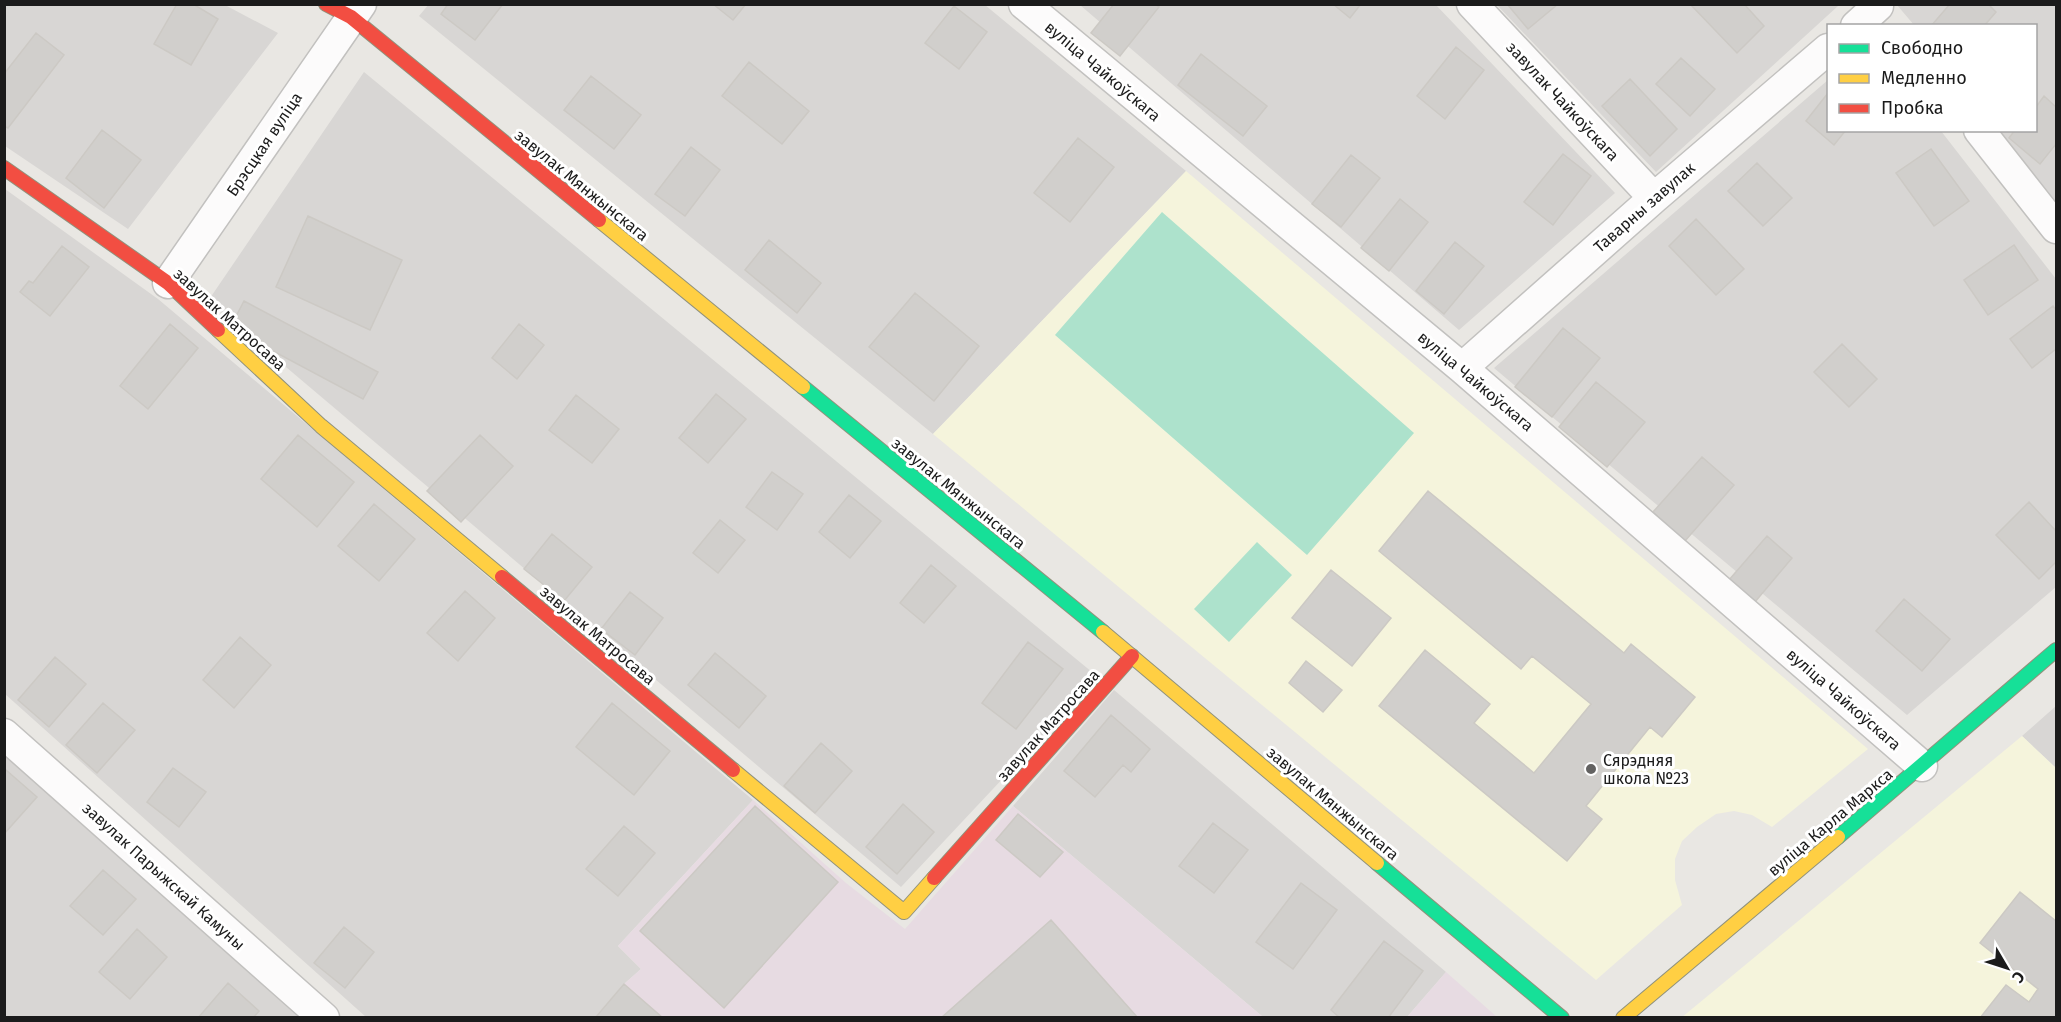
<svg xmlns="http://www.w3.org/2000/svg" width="2061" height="1022" font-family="'Fira Sans',sans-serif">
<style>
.residential{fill:#d8d6d4}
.industrial{fill:#e7dbe2}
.education{fill:#f5f4dc}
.pitch{fill:#ade2cc}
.building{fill:#d1cfcc;stroke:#ccc9c4;stroke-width:1.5}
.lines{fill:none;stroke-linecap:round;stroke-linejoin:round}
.street-casing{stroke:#c2c1bf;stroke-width:33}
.fast-casing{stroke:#90927c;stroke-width:16}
.slow-casing{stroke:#90927c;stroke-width:16}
.jam-casing{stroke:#90927c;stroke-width:16}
.street{stroke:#fcfbfb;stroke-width:30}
.fast{stroke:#16e098;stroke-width:14}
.slow{stroke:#ffcf43;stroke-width:14}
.jam{stroke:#f24e42;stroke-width:14}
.poi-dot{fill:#636261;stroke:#fff;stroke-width:2}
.labels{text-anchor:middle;stroke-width:6;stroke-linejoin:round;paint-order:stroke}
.street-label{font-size:16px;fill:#1b1b1b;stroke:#fff}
.poi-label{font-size:16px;fill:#1b1b1b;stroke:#fff;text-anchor:start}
</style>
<rect width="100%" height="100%" fill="#e9e7e3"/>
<!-- residential -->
<path class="residential" d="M429,4l556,1 201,166 -253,263 -514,-418z
M1837,4l1,2 -182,166 -159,-167z
M4,5h221l53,28 -150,196 -123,-83z
M1080,5h356l179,188 -156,137z
M1897,5h159v201l-59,-75 39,-1v-104l-122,-1z
M364,72l734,605 -197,210 -693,-586z
M1828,80v50l113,1 115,148v308l-149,128 -413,-347z
M5,189l153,110 595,501 -135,146 23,23 -17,15 -29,33h-229l-361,-323z
M1114,690l332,282 -39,45h-144l-250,-211z
M2056,706v62l-34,-32z
M5,756l293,261h-293z"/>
<!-- industrial -->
<path class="industrial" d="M753,800l93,83 59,46 108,-123 250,211 -668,1 29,-34 17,-15 -23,-23z
M1446,972l51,45h-90z"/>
<!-- education -->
<path class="education" d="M1186,171l682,578 -96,78 -20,-12 -18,-4 -18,3 -19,13 -15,14 -7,18v21l7,25 -86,75 -663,-546z
M2022,736l34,32v249l-375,1z"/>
<!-- pitch -->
<path class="pitch" d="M1162,212l252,221 -107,122 -252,-220z
M1257,542l35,33 -63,67 -35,-33z"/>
<!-- building -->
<path class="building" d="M177,4h16l25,15 -27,46 -37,-21z
M448,4h55l-28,36 -34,-26z
M713,4h33l-13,16z
M1114,4h41l4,3 -39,49 -29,-23z
M1333,4h28l-11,14z
M1507,4h51l-30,25z
M1690,4h54l20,22 -27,27z
M1950,4h38l8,8 -12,14h-53z
M954,6l33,26 -28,37 -34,-26z
M36,33l28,22 -56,73 -4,-2v-52z
M1456,47l28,23 -39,49 -28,-23z
M1201,54l66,52 -24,30 -65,-51z
M1681,58l34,31 -25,27 -34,-32z
M749,62l60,49 -27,33 -60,-48z
M591,76l50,39 -27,34 -50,-39z
M1630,79l47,50 -27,27 -48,-50z
M1828,93v37h18l-12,15 -28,-24z
M2044,96l12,11v37l-16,20 -31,-26 6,-8h21v-23z
M102,130l39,30 -37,48 -38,-30z
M1078,138l36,29 -44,55 -36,-29z
M691,147l29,23 -35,46 -30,-22z
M1931,149l38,52 -35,25 -38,-53z
M1563,154l28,22 -38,49 -29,-23z
M1351,155l29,23 -39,49 -29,-23z
M1757,163l35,35 -29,28 -35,-35z
M1400,199l28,23 -39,49 -28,-23z
M308,216l94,44 -32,70 -94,-43z
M1696,219l48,50 -28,26 -47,-49z
M769,240l52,43 -24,30 -52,-43z
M1455,242l29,24 -40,48 -28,-23z
M2014,245l24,35 -50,35 -24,-35z
M62,246l27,21 -39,49 -30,-24 9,-11 4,2z
M915,293l64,53 -45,55 -65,-54z
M244,301l134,71 -15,27 -133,-71z
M2053,306l3,4v39l-24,19 -22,-29z
M170,324l28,24 -50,61 -28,-23z
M519,324l25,21 -27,34 -25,-21z
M1563,328l37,30 -48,59 -37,-30z
M1842,344l35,35 -28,28 -35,-35z
M1596,382l49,40 -38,45 -48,-40z
M716,394l30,25 -38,44 -29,-25z
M576,395l43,34 -27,34 -43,-33z
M298,435l56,47 -37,45 -56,-48z
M480,435l33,31 -52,56 -34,-31z
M1702,457l32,28 -49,56 -32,-29z
M772,472l31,22 -26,36 -31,-23z
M1428,491l196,162 7,-9 64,53 -33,40 -12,-10 -64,79 16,13 -35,42 -188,-155 46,-56 65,54 -16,19 60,50 57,-69 -59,-48 -11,13 -142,-118z
M849,495l32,26 -31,37 -31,-26z
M2029,502l27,29v31l-17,17 -43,-44z
M374,504l41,35 -36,42 -41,-35z
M720,520l25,20 -27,33 -25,-20z
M552,534l40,33 -28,34 -40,-32z
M1767,536l25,22 -37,44 -26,-22z
M931,565l25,21 -32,37 -24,-20z
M1331,570l60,48 -39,48 -60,-48z
M465,591l30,27 -37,43 -31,-28z
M630,592l33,26 -28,37 -34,-26z
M1904,599l46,40 -28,32 -46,-40z
M240,637l31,28 -37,43 -31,-28z
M1028,642l35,27 -47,60 -34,-26z
M715,653l51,43 -27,32 -51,-43z
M55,657l31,27 -37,43 -31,-27z
M1306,661l36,29 -19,22 -34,-29z
M103,703l32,27 -38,43 -31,-28z
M612,703l58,48 -36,44 -58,-48z
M1111,715l39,34 -19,23 -8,-7 -28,32 -31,-26z
M821,743l31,28 -37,42 -31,-27z
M173,768l33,24 -27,35 -32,-25z
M6,770l31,27 -33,37v-63z
M903,804l31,28 -37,42 -31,-27z
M755,806l83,76 -114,126 -84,-77z
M1018,814l45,38 -23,25 -44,-37z
M1213,823l35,27 -34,43 -35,-27z
M624,826l31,27 -37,43 -32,-27z
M103,870l33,29 -33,36 -33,-29z
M1301,883l36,27 -44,59 -37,-27z
M2020,892l36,29v97h-76l26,-33 23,17 9,-13 -58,-46z
M1051,920l87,98h-197z
M344,927l30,25 -29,36 -31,-25z
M137,929l30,28 -37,42 -31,-27z
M1384,941l39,30 -35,47h-48l-9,-8z
M228,983l31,28 -6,7h-55z
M624,984l39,34h-68z"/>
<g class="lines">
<!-- street casing -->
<g class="street-casing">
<path id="street" d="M1024,4l438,364 460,398
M1472,4l182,194
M1856,26l22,-20
M1979,130l77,98
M168,283l193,-279
M1462,368l192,-170 174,-149
M4,734l320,284"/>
</g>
<!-- fast casing -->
<g class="fast-casing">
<path id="fast" d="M803,387l300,245
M1838,837l218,-187
M1377,863l185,155"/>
</g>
<!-- slow casing -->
<g class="slow-casing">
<path id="slow" d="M599,220l204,167
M218,330l103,96 181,151
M1103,632l274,231
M733,770l171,142 30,-34
M1623,1018l215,-181"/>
</g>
<!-- jam casing -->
<g class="jam-casing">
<path id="jam" d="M326,4l25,13 248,203
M4,168l164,115 50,47
M502,577l231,193
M934,878l198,-222"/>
</g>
<!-- street -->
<use href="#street" class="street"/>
<!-- fast -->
<use href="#fast" class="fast"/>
<!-- slow -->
<use href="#slow" class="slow"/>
<!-- jam -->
<use href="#jam" class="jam"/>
</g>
<!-- markers -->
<circle class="poi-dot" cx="1591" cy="769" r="6"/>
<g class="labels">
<!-- street labels -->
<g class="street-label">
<text transform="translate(1103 71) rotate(40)" y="6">вуліца Чайкоўскага</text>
<text transform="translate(1563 101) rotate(47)" y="6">завулак Чайкоўскага</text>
<text transform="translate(264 144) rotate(-56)" y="6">Брэсцкая вуліца</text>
<text transform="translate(582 185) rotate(39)" y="6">завулак Мянжынскага</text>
<text transform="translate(1644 207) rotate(-41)" y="6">Таварны завулак</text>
<text transform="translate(230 319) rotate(42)" y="6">завулак Матросава</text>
<text transform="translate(1476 381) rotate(40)" y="6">вуліца Чайкоўскага</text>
<text transform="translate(959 493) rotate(39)" y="6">завулак Мянжынскага</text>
<text transform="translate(598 635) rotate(40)" y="6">завулак Матросава</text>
<text transform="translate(1844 699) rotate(41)" y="6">вуліца Чайкоўскага</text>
<text transform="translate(1048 725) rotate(-48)" y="6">завулак Матросава</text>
<text transform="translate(1333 803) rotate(40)" y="6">завулак Мянжынскага</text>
<text transform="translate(1830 822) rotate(-40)" y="6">вуліца Карла Маркса</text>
<text transform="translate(164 876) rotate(42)" y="6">завулак Парыжскай Камуны</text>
</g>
<!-- poi labels -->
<g class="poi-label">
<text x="1603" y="766">Сярэдняя<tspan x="1603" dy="18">школа №23</tspan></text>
</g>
</g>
<!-- border -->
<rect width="2061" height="1022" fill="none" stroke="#1b1b1b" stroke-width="12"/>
<!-- legend -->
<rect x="1827" y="24" width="210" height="108" fill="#ffffff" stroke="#a4a4a4" stroke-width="1.5"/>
<rect x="1839" y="44" width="30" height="9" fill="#16e098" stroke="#a4a4a4" stroke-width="1.5"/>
<text x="1881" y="54" font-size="18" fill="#1b1b1b">Свободно</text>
<rect x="1839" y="74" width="30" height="9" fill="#ffcf43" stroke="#a4a4a4" stroke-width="1.5"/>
<text x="1881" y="84" font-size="18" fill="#1b1b1b">Медленно</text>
<rect x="1839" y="104" width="30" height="9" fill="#f24e42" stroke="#a4a4a4" stroke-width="1.5"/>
<text x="1881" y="114" font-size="18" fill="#1b1b1b">Пробка</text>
<!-- north arrow -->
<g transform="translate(2007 968) rotate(129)" stroke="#ffffff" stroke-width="4.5" paint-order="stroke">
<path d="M0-4.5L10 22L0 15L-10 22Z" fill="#1b1b1b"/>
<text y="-9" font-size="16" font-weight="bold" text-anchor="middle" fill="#1b1b1b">С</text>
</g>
</svg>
